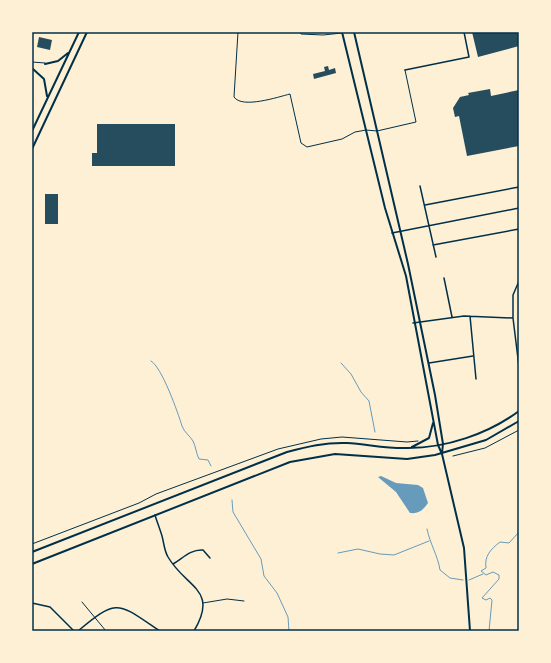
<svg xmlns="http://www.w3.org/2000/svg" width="551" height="663" font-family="'Crimson Pro',serif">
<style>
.water{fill:#669bbc}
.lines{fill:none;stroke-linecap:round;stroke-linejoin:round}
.stream{stroke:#669bbc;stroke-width:1}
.building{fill:#264d5e}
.path{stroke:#003049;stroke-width:1}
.service{stroke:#003049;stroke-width:1}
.minor{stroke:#003049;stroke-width:1.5}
.secondary{stroke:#003049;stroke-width:2}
.neatline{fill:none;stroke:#003049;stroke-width:1.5}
</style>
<rect width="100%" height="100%" fill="#fdf0d5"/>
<!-- water -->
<path class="water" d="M381,476l15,7 22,2 5,3 5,15c-5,7 -9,11 -18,10l-14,-21 -18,-15z"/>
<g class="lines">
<!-- stream -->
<path class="stream" d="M151,361c11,6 27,52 31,65 2,6 8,10 11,15 3,6 3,12 6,18l9,1 3,6
M341,363l10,11 10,18 8,9 6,31
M232,500l1,12 28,47 3,17 13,17 11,24 1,14
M427,529c3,15 11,27 13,41l10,8 13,2
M338,553l20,-4 22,5 14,1 35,-14
M469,580l14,-6
M489,631l3,-31 -2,-2 -4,2 -4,-2 17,-19v-4l-6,-3 -7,3 -5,-4 5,-3c-2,-12 5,-19 14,-26l9,1 10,-11"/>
</g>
<!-- building -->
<path class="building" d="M472,32h47v14l-41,11z
M39,37l13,3 -2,10 -13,-3z
M328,66l1,4 6,-2 1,5 -22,6 -1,-5 12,-3 -1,-4z
M490,89l1,7 28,-6v56l-52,10 -8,-40 -4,1 -2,-9 7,-11 9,-2 -1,-2z
M97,124h78v42h-83v-13h5z
M45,194h13v30h-13z"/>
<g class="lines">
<!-- path -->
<path class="path" d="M453,456l32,-8 34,-18
M32,544l107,-41 17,-9 122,-45 43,-10 21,-2 65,5 11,-1"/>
<!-- service -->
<path class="service" d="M238,32l-4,65c8,12 44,0 56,-3l11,49 6,4 35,-8 13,-7 11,-2 11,1 39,-9 -11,-52
M300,32l1,2 22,1 19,-2
M32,62l13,1
M82,602l24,29
M203,603l24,-4 17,2"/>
<!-- minor -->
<path class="minor" d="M405,70l64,-13 -5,-25
M420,186l16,71
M425,205l94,-18
M392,233l127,-25
M433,245l86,-16
M444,278l8,39
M519,281l-6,14v23l6,49
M470,316l6,63
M413,323l51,-7 49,2
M429,363l44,-7
M155,515c2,7 5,14 7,21 2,7 2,14 6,21 18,31 51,32 26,74
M173,564c10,-6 18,-15 30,-14l7,8
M32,603l18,4 24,24
M78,631c40,-34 40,-28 82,0"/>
<!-- secondary -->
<path class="secondary" d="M342,32l43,176 21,68 32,169 4,9 22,94 6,83
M354,32l54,232 27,131 8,49 -1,9
M45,64l13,-3 10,-8
M33,69l11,10 3,17
M32,131l47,-99
M32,149l55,-117
M412,447l17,-9 4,-15
M32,552l255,-100c19,-5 39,-10 60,-9 20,1 40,6 61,5 38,0 80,-14 111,-37
M32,564l258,-102 45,-8 72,5 28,-4 51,-15 33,-19"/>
</g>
<!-- border -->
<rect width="551" height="663" fill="none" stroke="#fdf0d5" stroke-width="66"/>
<rect x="33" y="33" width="485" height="597" class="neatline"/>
</svg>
